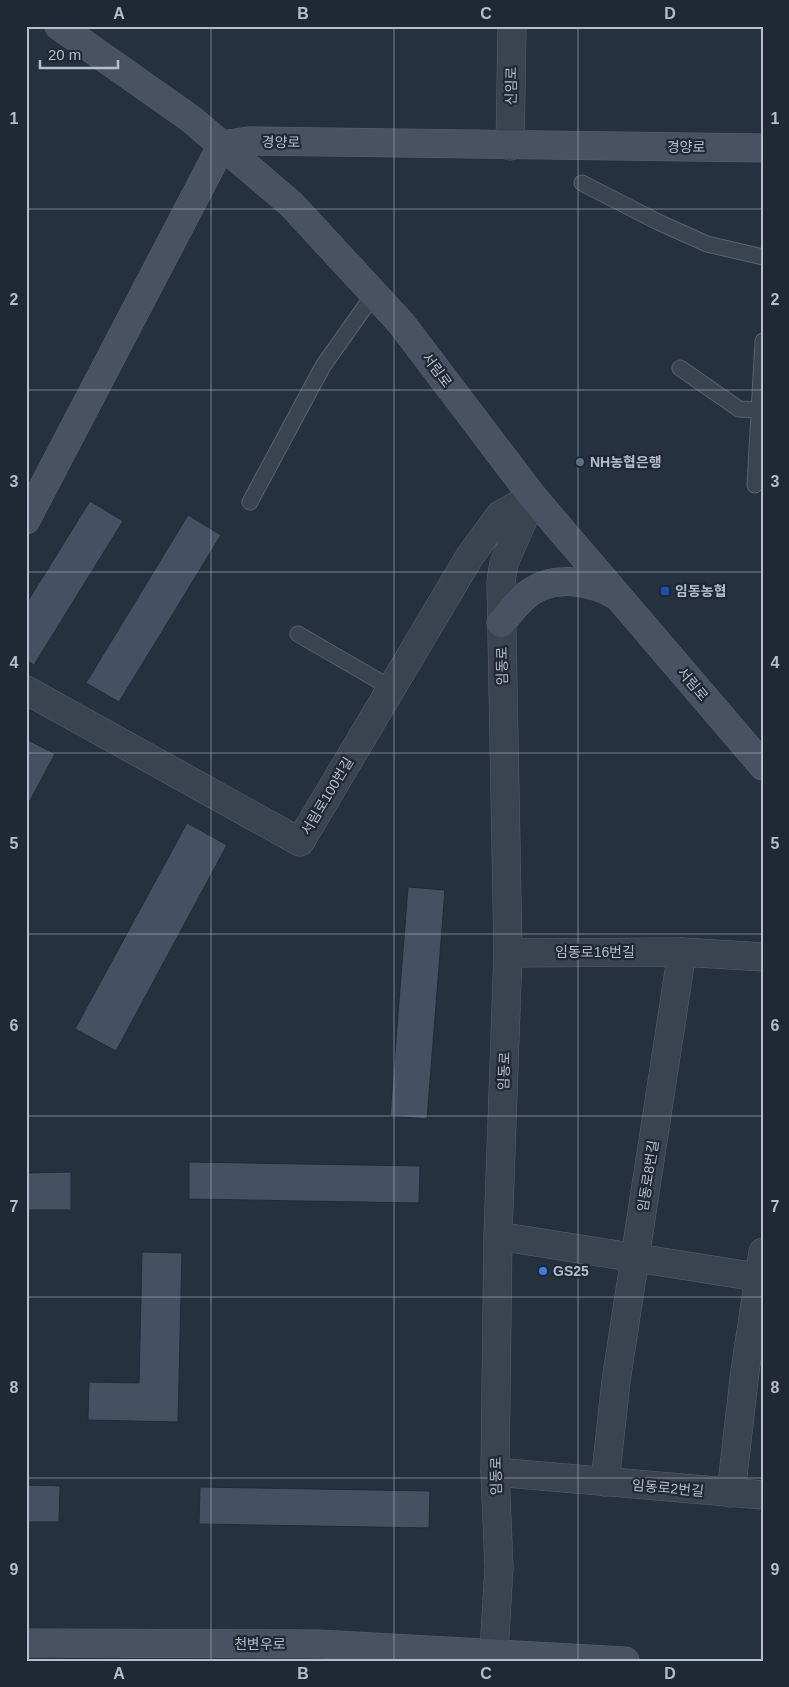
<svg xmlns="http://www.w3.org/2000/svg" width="789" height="1687" font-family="Arial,'Noto Sans KR',sans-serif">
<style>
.building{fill:#455162;stroke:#212a37}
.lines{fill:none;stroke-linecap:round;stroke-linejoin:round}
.lane-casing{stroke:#58616e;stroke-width:17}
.street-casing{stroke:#58616e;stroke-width:29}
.secondary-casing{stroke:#58616e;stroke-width:29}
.lane{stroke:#3a4350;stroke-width:15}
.street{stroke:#3a4350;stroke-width:28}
.secondary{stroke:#485263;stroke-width:28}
.grid{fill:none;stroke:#b7becb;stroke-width:1;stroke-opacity:0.55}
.service-dot{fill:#5c6f8a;stroke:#1f2835;stroke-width:2}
.transit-dot{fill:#1a4fb4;stroke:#1f2835;stroke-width:2}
.shop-dot{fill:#3f7fe0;stroke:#1f2835;stroke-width:2}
.labels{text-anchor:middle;stroke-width:4.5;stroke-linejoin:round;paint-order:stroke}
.street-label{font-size:14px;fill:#b7becb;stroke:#1f2835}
.poi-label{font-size:14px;font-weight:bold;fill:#b7becb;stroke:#1f2835;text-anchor:start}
.neatline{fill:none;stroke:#b7becb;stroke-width:2}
.grid-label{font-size:16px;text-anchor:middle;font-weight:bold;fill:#b7becb}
</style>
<rect width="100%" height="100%" fill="#263140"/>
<!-- building -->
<path class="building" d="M90,501l33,20 -89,144 -8,-5v-56z
M188,515l33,20 -102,167 -33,-19z
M26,739l29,15 -29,54z
M187,823l40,22 -111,206 -41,-22z
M408,887l37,3 -18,229 -37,-3z
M189,1162l231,4 -1,37 -230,-4z
M71,1172v38h-45v-37z
M142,1252l40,1 -4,169 -90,-2 1,-38 50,1z
M26,1485l34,1 -1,36h-33z
M200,1487l230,4 -1,37 -230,-4z"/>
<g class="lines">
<!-- lane casing -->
<g class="lane-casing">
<path id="lane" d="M582,183l76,39 49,22 56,13
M680,368l59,41 21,1
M755,485l8,-144
M250,502l73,-136 51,-72
M298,634l93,54"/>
</g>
<!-- street casing -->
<g class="street-casing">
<path id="street" d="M510,146l2,-120
M26,690l274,152 170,-286 30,-41 33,-18
M508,953l174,-1 81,5
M498,1236l265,42
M495,1472l268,23
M605,1482l11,-101 66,-429
M731,1493l14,-122 18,-119
M494,1652l5,-85 -4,-95 3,-236 10,-283 -7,-372 3,-18 29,-66"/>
</g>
<!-- secondary casing -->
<g class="secondary-casing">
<path id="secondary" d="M59,26l132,93 100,85 110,119 132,174 230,269
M26,520l196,-375 26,-4 515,7
M501,623c10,-12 20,-26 33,-33 26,-15 59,-8 83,6
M26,1643l293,1 306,17"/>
</g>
<!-- lane -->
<use href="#lane" class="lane"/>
<!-- street -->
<use href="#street" class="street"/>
<!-- secondary -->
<use href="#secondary" class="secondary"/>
</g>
<!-- grid -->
<path class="grid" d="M211,26v1635M394,26v1635M578,26v1635M26,209h737M26,390h737M26,572h737M26,753h737M26,934h737M26,1116h737M26,1297h737M26,1478h737"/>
<!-- markers -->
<circle class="service-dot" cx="580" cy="462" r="5"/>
<rect class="transit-dot" x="660" y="586" width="10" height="10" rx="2.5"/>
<circle class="shop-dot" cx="543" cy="1271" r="5"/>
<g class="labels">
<!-- street labels -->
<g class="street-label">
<text transform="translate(511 86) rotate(-89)" y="5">신임로</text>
<text transform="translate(281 142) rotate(1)" y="5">경양로</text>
<text x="686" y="152">경양로</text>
<text transform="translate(437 370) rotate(53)" y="5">서림로</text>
<text transform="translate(502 666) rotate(-91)" y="5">임동로</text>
<text transform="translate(693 684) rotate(50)" y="5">서림로</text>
<text transform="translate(327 796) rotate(-59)" y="5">서림로100번길</text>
<text x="595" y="957">임동로16번길</text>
<text transform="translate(504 1071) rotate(-88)" y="5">임동로</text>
<text transform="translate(648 1176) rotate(-81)" y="5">임동로8번길</text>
<text transform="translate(496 1476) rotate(-91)" y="5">임동로</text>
<text transform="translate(668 1488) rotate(5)" y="5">임동로2번길</text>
<text x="260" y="1649">천변우로</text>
</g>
<!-- poi labels -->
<g class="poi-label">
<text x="590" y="467">NH농협은행</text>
<text x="675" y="596">임동농협</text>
<text x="553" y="1276">GS25</text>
</g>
</g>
<!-- border -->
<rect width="789" height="1687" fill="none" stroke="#1f2835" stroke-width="55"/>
<!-- scale -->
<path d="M40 60v8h78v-8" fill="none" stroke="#b7becb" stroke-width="2.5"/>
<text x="48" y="60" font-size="15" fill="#b7becb" stroke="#1f2835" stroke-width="4" paint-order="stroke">20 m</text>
<rect x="28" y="28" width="734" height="1632" class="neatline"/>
<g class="grid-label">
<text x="119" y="19">A</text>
<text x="303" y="19">B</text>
<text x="486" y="19">C</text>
<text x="670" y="19">D</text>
<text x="14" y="124">1</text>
<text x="775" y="124">1</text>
<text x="14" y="305">2</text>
<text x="775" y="305">2</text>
<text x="14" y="487">3</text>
<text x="775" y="487">3</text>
<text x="14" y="668">4</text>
<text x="775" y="668">4</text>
<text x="14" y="849">5</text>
<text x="775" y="849">5</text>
<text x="14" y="1031">6</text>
<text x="775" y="1031">6</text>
<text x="14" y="1212">7</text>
<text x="775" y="1212">7</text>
<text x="14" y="1393">8</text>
<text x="775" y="1393">8</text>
<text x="14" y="1575">9</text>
<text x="775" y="1575">9</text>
<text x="119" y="1679">A</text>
<text x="303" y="1679">B</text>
<text x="486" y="1679">C</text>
<text x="670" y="1679">D</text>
</g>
</svg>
